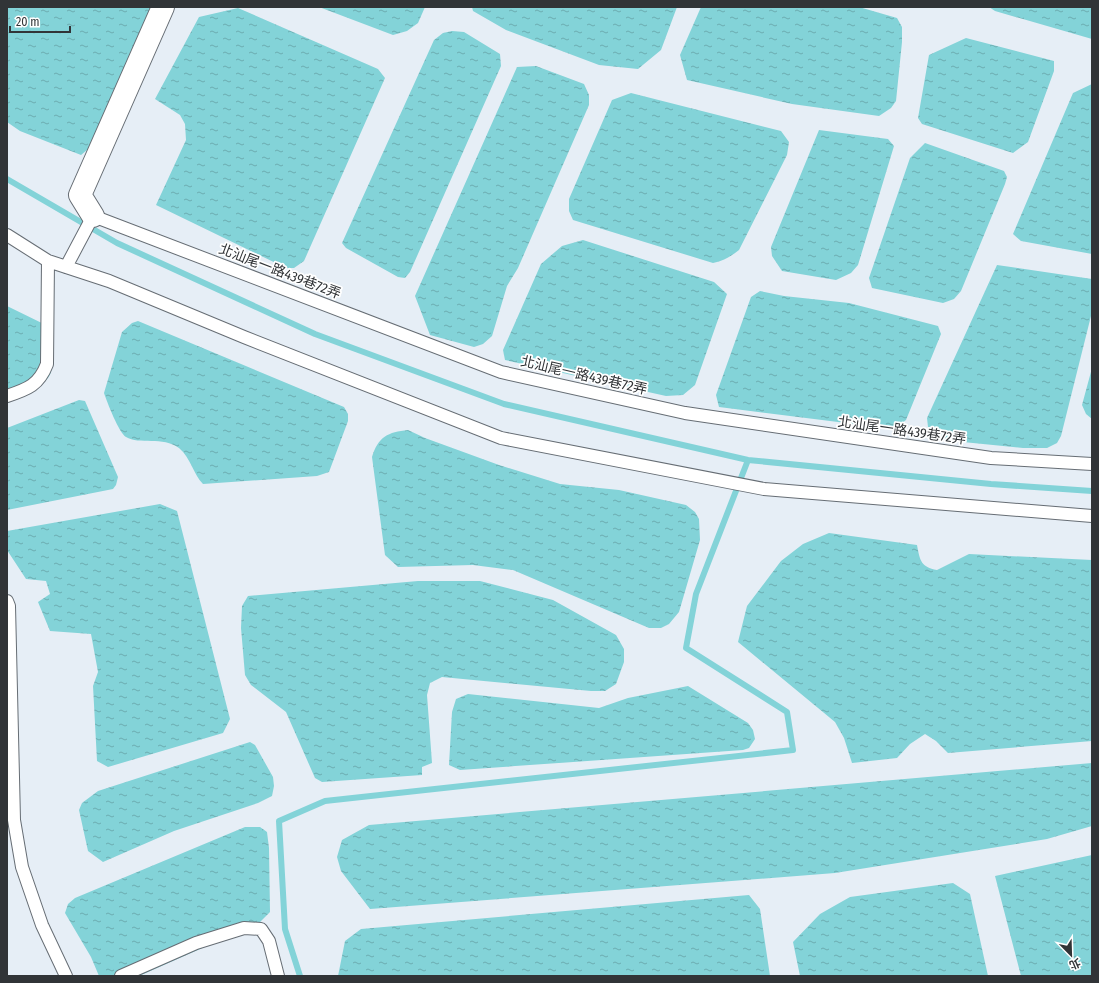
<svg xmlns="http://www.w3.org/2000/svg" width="1099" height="983" font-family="'Fira Sans Condensed','Noto Sans TC',sans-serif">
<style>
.water{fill:url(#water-ripples)}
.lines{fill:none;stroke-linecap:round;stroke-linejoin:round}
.stream{stroke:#83d3d8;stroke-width:6}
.service-casing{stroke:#666d74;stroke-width:14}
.minor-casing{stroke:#666d74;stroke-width:24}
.service{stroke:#fff;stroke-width:12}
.minor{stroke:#fff;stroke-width:22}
.labels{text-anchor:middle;stroke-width:3.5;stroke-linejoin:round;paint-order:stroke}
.street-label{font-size:14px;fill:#313437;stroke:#fff}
</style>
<defs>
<pattern id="water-ripples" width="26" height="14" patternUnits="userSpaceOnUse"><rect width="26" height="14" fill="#83d3d8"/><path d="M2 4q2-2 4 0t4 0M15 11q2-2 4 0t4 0" fill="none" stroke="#6cacb0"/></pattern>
</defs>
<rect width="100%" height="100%" fill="#e6eef6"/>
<!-- water -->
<path class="water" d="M7,7h163l-53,118 -36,30 -61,-24 -13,-9z
M319,7h106l-7,16 -11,8 -14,4z
M472,7h205l-16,43 -23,19 -39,-4 -93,-35 -33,-19z
M701,7h158l38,11 5,9v15l-6,59 -5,7 -12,8 -87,-12 -105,-24 -7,-25z
M989,7h103v32l-97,-28z
M238,8l140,61 7,9 -81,183 -10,7h-8l-130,-63 30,-65 -1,-16 -5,-9 -25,-16 44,-82z
M452,31l12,1 36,22 1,12 -91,206 -5,6 -7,-1 -52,-29 -4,-5 92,-203 9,-7z
M966,38l88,23v10l-26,71 -15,11 -91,-29 -4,-6 11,-63z
M536,66l48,18 5,11v10l-71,163 -11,18 -15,50 -9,8 -9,3 -44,-12 -15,-39 102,-229z
M1092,84v170l-71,-13 -8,-7 60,-141z
M631,93l150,38 8,11 -2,13 -48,95c-8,6 -15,11 -26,13l-140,-43 -4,-9v-12l43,-99z
M819,130l69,9 6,7 -36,119 -7,8 -15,7 -54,-9 -10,-15 -1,-9z
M925,143l79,28 3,6 -2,7 -44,107 -7,8 -11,4 -71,-15 -3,-10 41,-120z
M583,240l131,42 13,12 -32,91 -12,10 -17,1 -161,-36 -2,-10 38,-86 21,-18z
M997,265l95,14v33l-31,124 -4,7 -10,5h-24l-90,-9 -5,-12 -1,-9z
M760,291l24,5 65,7 89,23 3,8 -35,86 -12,9 -175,-22 -3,-12 35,-98z
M7,306l45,22c0,12 4,43 -5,51 -10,10 -27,13 -40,17z
M138,321l206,86 4,7v7l-19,51 -12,4 -114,8c-10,-10 -12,-26 -24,-36 -16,-12 -40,-3 -53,-11 -7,-4 -19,-35 -22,-44l18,-61 10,-9z
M1092,368v51l-6,-5 -4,-9z
M79,400l6,1 33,76 -2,8 -3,4 -106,21v-82z
M408,430l17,8 74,27 61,19 59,6 67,15 9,7 4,7 1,21 -21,72 -10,12 -8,4h-12l-136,-58 -40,-5 -75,2 -13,-12 -13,-98c6,-20 16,-25 36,-27z
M160,504l17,7 53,208 -7,14 -115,34 -11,-6 -4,-75 5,-14 -7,-38 -41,-3 -12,-29 12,-8 -4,-13 -20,-2 -19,-29v-19z
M829,533l88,12c3,16 4,22 20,25l32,-16 123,6v181l-144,12 -12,-12 -11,-7 -15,10 -13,14 -45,5 -8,-25 -9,-16 -97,-80 9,-36 34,-45 22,-17z
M418,581h62l73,19 63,35 8,14v13l-8,22 -11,7h-14l-149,-14 -12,6 -3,12 5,68 -10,4v8l-100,7 -7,-4 -29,-66 -35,-27 -6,-10 -4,-47 1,-22 6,-10z
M688,686l60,37 5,7 2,9 -6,9 -6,2 -283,20 -11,-5 3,-53 4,-13 12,-5 131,14 29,-10z
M250,742l5,3 18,32 1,9 -2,10 -14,7 -84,28 -71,31 -15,-11 -9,-41 3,-7 16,-12z
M1092,763v63l-45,13 -212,34 -465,36 -29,-38 -4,-14 5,-17 27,-15z
M245,827h15l7,5 2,16 1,64 -11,11 -120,53h-40l-8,-19 -26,-44 3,-9 7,-6z
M1092,855v121h-71l-26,-100z
M953,883l17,11 18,82h-188l-7,-34 27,-28 30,-17z
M749,895l11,14 10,67h-432l7,-35 16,-12z"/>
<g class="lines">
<!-- stream -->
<path class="stream" d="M7,179l110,64 198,91 189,70 244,56 243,24 101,7
M300,976l-15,-47 -6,-108 46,-20 468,-51 -6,-38 -101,-64 10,-54 52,-134"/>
<!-- service casing -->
<g class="service-casing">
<path id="service" d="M7,235l41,26 61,20 135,56 257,101 263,51 328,27
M66,267l27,-51 408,156 184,41 306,45 101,6
M7,396c21,-7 32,-11 40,-32l1,-103
M7,601l2,5 5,214 8,47 20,58 24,51
M121,976l75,-33 48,-15 17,1 8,12 9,35"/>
</g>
<!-- minor casing -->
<g class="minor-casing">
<path id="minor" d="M93,216l-13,-21 83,-188"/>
</g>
<!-- service -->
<use href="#service" class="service"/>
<!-- minor -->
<use href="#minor" class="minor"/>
</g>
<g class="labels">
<!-- street labels -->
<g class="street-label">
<text transform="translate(280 271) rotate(21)" y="5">北汕尾一路439巷72弄</text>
<text transform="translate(584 375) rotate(13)" y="5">北汕尾一路439巷72弄</text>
<text transform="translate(902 430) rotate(8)" y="5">北汕尾一路439巷72弄</text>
</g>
</g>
<!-- border -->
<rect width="1099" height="983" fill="none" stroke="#313437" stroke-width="16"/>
<!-- north arrow -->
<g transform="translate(1071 955) rotate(157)" stroke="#ffffff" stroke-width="3" paint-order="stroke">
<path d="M0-3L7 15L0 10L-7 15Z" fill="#313437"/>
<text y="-6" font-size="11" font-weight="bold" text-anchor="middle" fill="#313437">北</text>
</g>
<!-- scale -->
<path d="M10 26v6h60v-6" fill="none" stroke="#313437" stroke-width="2"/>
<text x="16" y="26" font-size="12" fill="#313437" stroke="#ffffff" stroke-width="3" paint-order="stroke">20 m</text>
</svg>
